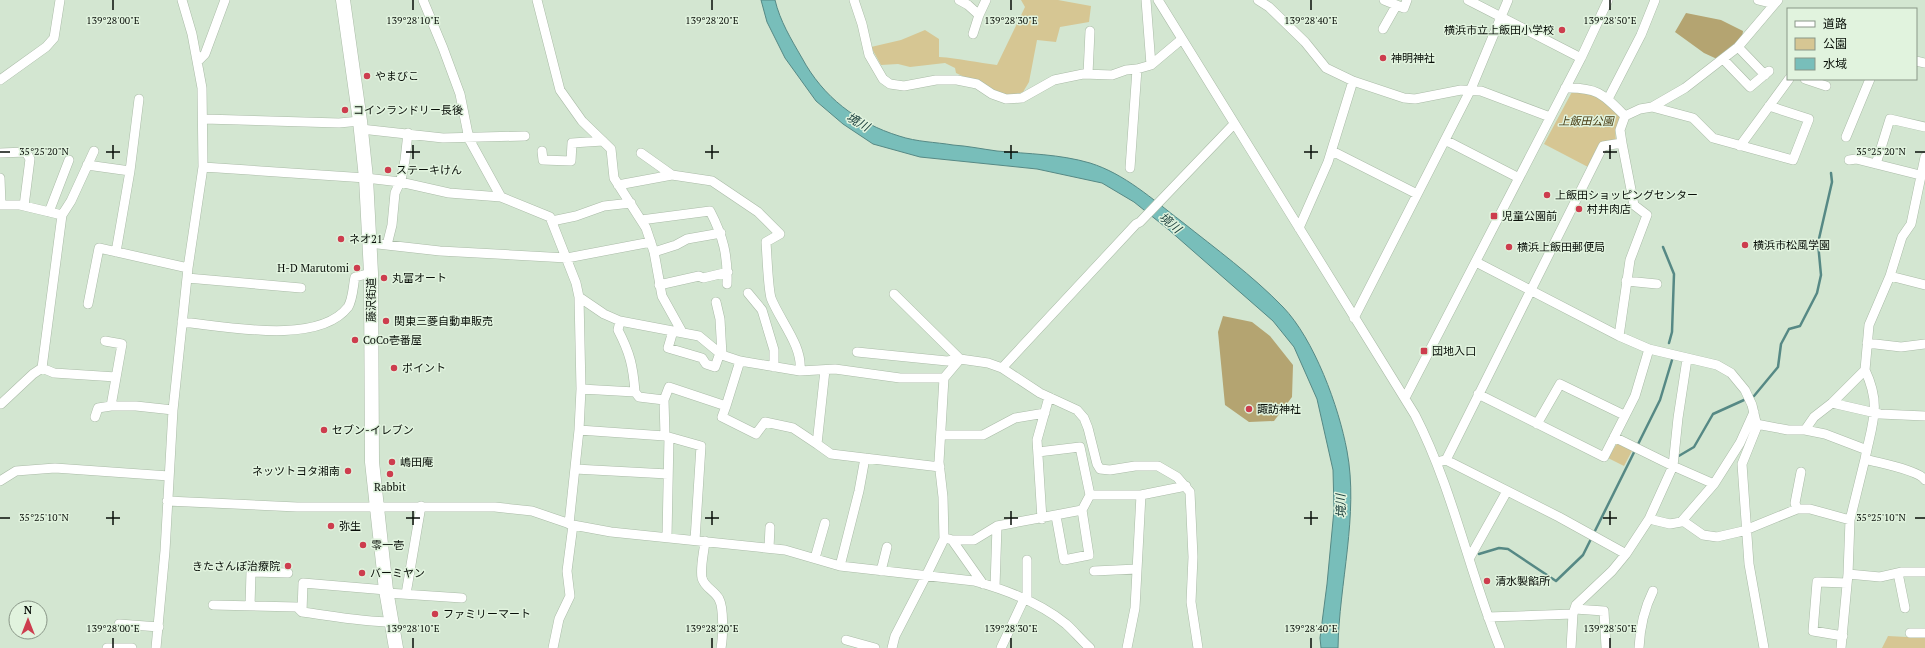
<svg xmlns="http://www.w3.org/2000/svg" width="1925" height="648" font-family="'PT Serif','Noto Sans JP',serif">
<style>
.green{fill:#d6c693}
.forest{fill:#b4a471}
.water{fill:#78beba;stroke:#568985}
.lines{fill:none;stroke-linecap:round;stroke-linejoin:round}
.stream{stroke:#568985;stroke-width:2.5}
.minor-casing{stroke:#aabba7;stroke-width:10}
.highway-casing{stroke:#aabba7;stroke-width:15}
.minor{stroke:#fff;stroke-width:9}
.highway{stroke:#fff;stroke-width:14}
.ticks{fill:none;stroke:#080e08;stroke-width:1.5}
.poi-dot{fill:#cd3d4e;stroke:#e1f3de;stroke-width:1.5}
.labels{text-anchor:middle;stroke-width:3;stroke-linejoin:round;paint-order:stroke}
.poi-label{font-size:11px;fill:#080e08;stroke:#e1f3de;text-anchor:start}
.park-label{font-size:11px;font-style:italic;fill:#463a10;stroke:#e1f3de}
.street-label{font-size:11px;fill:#080e08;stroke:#e1f3de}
.water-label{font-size:12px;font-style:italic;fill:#1b3e3c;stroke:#e1f3de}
.ticks-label{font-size:10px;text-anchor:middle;fill:#080e08;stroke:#e1f3de;stroke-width:3;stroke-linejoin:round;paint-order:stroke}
</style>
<rect width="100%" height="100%" fill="#d3e6d1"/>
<!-- green -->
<path class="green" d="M1021,0h37l33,6 -2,16 -29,5 -4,15 -19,-2 -8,42 -6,10 -11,4 -20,-6 -36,-17 -1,-5 -10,-5 -35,4 -12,-3 -17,1 -10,-18 30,-7 24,-10 14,9v18c20,1 39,6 58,8l28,-58z
M1573,90c22,2 32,11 48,26l-6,15 1,10 -16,2 -12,24 -44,-23z
M1618,442l15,7 -9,17 -16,-8z
M1888,636l37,2v10h-43z"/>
<!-- forest -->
<path class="forest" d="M1686,13l35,7 22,11 -1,7 -25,21 -13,-6 -29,-21z
M1223,316l29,6 18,14 23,29 -1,32 -18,24 -25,1 -24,-17 -7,-73z"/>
<!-- water -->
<path class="water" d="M761,0h14c5,21 16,39 27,58 21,39 55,65 97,78 18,6 36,6 54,9 15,1 29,4 44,6 32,3 62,3 93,12 35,11 62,36 91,58 35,28 71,54 102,86 31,32 56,100 64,144 12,63 -8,133 -9,197h-17l-1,-10 7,-54 7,-74 -1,-40 -16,-71 -23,-52 -21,-26 -104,-91 -35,-28 -32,-19 -65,-14 -117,-12 -47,-13 -30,-20 -27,-23 -31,-43 -18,-36z"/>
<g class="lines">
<!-- stream -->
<path class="stream" d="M1663,247l11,27 -2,58 -3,11
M1754,396l24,-29 3,-23 8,-15 11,-3 17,-33 4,-18 -3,-32 14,-61 -1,-9
M1677,457l17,-10 19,-33 31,-14
M1479,554l20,-6 9,1 48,32 27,-26 77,-155 12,-40"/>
<!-- minor casing -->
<g class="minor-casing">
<path id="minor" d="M423,0l20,48 17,46 9,45 32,58 49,20 26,66 3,14 2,92 -2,41 -10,94
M537,0l23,90 22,31 29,28 3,29 32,50 8,24 8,44 20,36
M854,0l8,24 7,31 14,24 7,5 14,2 32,-6h21l20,4 15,10 14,5 16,-1 32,-18 29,-6 29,1 14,-5 11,-1 14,-4 31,-26
M959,0l9,5 11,10
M1146,0l5,65
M1158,0l257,415c38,74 54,157 85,233
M1258,0l11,7 36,35 21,26 27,13 51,17 11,1 46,-9 20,1 69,26
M1384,0l20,8 3,-8
M1468,0l113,58
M1758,0l16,4
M1383,29l13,-23
M973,34l6,-19 7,-15
M1738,47l27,28
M1723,59l27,28 19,-16
M198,61l7,-7 20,-54
M1916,61l9,2
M1088,74l2,-43
M1805,79l21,7
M0,80l46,-33 8,-9 6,-38
M1565,88c32,-1 38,6 60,28
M1608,99l33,-64 14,-35
M1652,107l41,11 20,20 80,22 16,-41 -40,-13
M204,119l135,4 21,-2
M361,129l82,9 82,-2
M1846,137l24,-58
M1445,140l74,38
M1740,146l49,-67
M542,151l1,9 28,1 1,-18 31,-2
M1332,151l85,43
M0,153l26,-1 4,7 -6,47
M641,153l31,22
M1849,160l7,-1 64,16
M1876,164l14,-45 35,8
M87,165l43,6
M203,167l163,11 34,4 49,11 52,4
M1130,168l7,-99
M0,178l1,27
M618,185l54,-10 40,6 46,31 22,22 -14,8c1,13 2,45 5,56 9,23 32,48 29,73
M0,205h20l42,10
M49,212l20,-52
M641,220l69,-9c13,25 18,44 17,73
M552,221l24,-5 28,-10 27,-3
M1299,228l29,-66 25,-81
M369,243l71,8 127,7 84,-16
M387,245l5,-20 3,-32 6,-13 4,-20 3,-27
M116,252l14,-81 9,-72
M654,252l22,-7 11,-6 34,-6
M1476,262l143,74 30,13 68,16 14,8 14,17 7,15 4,17v7l-14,35 7,100 15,84
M1890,276l35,9
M187,278l114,10
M1626,281l31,3
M659,285l40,-9 4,2 25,-6
M748,293l14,17 12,40v17
M894,294l66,65 28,4 14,5 38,25 37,17 7,8 4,10 9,36 3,5 10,1 25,-4h23l19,11 13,15 3,65 -2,45 7,46
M579,297l25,17 16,7
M716,302l4,17 2,36
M88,304l11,-56 89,20
M1354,318l117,-229 37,-89
M182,322c42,4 136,24 166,-15 5,-8 5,-21 7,-30l16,-4
M673,331l-5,17 34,10 4,6 9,3 5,-14
M1619,336l11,-76 17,-45 -13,-10 -12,-62
M105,341l17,3 -11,62h25l37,4
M1867,343l34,4 24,-3
M857,352l90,9 13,-2
M42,368l20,-153 9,-14 23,-50
M42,368l12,5 62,4
M1002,368l134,-144 4,-2 94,-98
M825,370l-8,74 14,10 109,13
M1865,370c17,36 7,53 0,89
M581,389l54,3c-2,-26 -5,-39 -17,-62l2,-9 79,15 23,19 18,6 60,10 35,-2 65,9h44
M635,392l4,5 25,3
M1478,394l126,63 31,-61 14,-47
M1405,398l176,-340 27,-58
M1832,403l48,11 45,2
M1,404l32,-30 9,-6
M726,406l-4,11 34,17 9,-12 28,6 24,16
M95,417l3,-9 13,-2
M1537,424l23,-40 64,31
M1756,424l32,6h17l9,-13 18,-14 33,-33 4,-45 21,-49 12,-39 9,-13 14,-67
M579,430l86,6
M1805,430l20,4 42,16
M941,435h42l32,-17 30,-5
M669,437l32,9 -6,94
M1614,437l59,29 41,18 26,-41 14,-31
M1038,452l42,-5 10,48
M1446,460l157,-314 19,-3 -2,-13 5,-14 15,-7 12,-2 33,-19 53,-41 40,-47
M1441,461l5,-1 113,57 67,37
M575,469l93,5
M0,481l16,-10 39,-3 114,8
M167,501l130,6h198l37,4 41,14 38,7 174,18 55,16 134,15c33,9 65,21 92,43 8,7 15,16 24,24
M1797,509l-2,-6 6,-31
M1056,516l8,44 25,-5 -7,-45
M1042,519l-5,-79 12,-43
M1649,519l21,5 11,-2 33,-38
M1683,521l20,14 14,2 26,-6 54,-22h13l40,11
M667,537l2,-100 -4,-1 -1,-36 5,-13 57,19 14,-45
M949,539l3,1 31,44
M952,540h22l23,-14 85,-16 8,-15h51l45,-9
M705,541c-1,11 -5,26 -3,37 2,9 13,13 17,21 5,9 4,38 2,49
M769,548l1,-21
M815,558l10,-35
M1469,559l38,-68
M840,566l19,-75 6,-33
M881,571l6,-24
M1094,571l43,-2
M1898,573l7,35
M1848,574l32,3 22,-5h23
M995,587l2,-61
M387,593l75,5
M406,594l15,-88
M1027,600v-40
M213,605l84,2 5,5c30,4 60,10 89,10
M250,606l1,-34 37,1
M1575,609l29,2 2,36
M302,612l1,-29 83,7
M1488,617l85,-3 3,-9 36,-34 14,-17 23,-35 24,-53 5,-48 9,-59
M119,624l40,3
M1910,633h15
M1843,636l-30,-5 4,-49 30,1
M846,640l29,8
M107,648h25
M156,648l9,-97 8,-141 15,-142 15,-101 -1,-79 -10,-54 -10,-34
M553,648l6,-29 11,-23 -3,-25 6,-46
M892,648l3,-12 31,-60 18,-37 -1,-42 -4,-35 5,-84 16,-19
M1001,648l23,-49
M1127,648l8,-40 6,-113
M1571,648l2,-34
M1639,648c1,-21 5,-39 14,-57
M1841,648l7,-74 2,-54 15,-61c13,4 54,11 60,21"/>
</g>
<!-- highway casing -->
<g class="highway-casing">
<path id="highway" d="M343,0l17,121 6,57 5,95 1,189 14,128 10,58"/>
</g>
<!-- minor -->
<use href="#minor" class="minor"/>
<!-- highway -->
<use href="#highway" class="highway"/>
</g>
<!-- ticks -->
<path class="ticks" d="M113,0v10M413,0v10M712,0v10M1011,0v10M1311,0v10M1610,0v10M113,145v14M413,145v14M712,145v14M1011,145v14M1311,145v14M1610,145v14M0,152h10M106,152h14M406,152h14M705,152h14M1004,152h14M1304,152h14M1603,152h14M1915,152h10M113,511v14M413,511v14M712,511v14M1011,511v14M1311,511v14M1610,511v14M0,518h10M106,518h14M406,518h14M705,518h14M1004,518h14M1304,518h14M1603,518h14M1915,518h10M113,638v10M413,638v10M712,638v10M1011,638v10M1311,638v10M1610,638v10"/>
<!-- markers -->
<g class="poi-dot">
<circle cx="1562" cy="30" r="4"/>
<circle cx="1383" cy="58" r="4"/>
<circle cx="367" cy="76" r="4"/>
<circle cx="345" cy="110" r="4"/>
<circle cx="388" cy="170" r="4"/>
<circle cx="1547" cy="195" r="4"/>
<circle cx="1579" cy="209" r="4"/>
<rect x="1490" y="212" width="8" height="8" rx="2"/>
<circle cx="341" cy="239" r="4"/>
<circle cx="1745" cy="245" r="4"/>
<circle cx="1509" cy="247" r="4"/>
<circle cx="357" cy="268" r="4"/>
<circle cx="384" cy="278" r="4"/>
<circle cx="386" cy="321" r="4"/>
<circle cx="355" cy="340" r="4"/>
<rect x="1420" y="347" width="8" height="8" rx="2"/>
<circle cx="394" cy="368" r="4"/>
<circle cx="1249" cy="409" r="4"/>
<circle cx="324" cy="430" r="4"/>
<circle cx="392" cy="462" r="4"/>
<circle cx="348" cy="471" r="4"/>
<circle cx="390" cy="474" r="4"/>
<circle cx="331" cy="526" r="4"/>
<circle cx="363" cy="545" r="4"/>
<circle cx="288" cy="566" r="4"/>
<circle cx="362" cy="573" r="4"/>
<circle cx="1487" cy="581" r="4"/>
<circle cx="435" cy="614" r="4"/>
</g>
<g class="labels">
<!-- poi labels -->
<g class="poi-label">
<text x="1554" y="34" text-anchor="end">横浜市立上飯田小学校</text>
<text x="1391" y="62">神明神社</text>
<text x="375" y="80">やまびこ</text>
<text x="353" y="114">コインランドリー長後</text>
<text x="396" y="174">ステーキけん</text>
<text x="1555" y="199">上飯田ショッピングセンター</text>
<text x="1587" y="213">村井肉店</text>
<text x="1502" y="220">児童公園前</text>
<text x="349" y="243">ネオ21</text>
<text x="1753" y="249">横浜市松風学園</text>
<text x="1517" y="251">横浜上飯田郵便局</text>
<text x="349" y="272" text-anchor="end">H-D Marutomi</text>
<text x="392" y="282">丸富オート</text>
<text x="394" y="325">関東三菱自動車販売</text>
<text x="363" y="344">CoCo壱番屋</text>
<text x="1432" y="355">団地入口</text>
<text x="402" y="372">ポイント</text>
<text x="1257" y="413">諏訪神社</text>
<text x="332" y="434">セブン-イレブン</text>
<text x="400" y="466">嶋田庵</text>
<text x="340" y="475" text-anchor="end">ネッツトヨタ湘南</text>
<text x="390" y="491" text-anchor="middle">Rabbit</text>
<text x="339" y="530">弥生</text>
<text x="371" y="549">零一壱</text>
<text x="280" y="570" text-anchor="end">きたさんぽ治療院</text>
<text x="370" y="577">バーミヤン</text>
<text x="1495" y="585">清水製餡所</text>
<text x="443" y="618">ファミリーマート</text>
</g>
<!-- park labels -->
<g class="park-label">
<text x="1586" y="125">上飯田公園</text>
</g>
<!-- street labels -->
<g class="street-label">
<text transform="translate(371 300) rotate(-90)" y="4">藤沢街道</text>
</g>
<!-- water labels -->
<g class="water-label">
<text transform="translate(858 122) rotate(30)" y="4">境川</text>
<text transform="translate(1170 223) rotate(40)" y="4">境川</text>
<text transform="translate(1341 506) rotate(-91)" y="4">境川</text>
</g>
</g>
<g class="ticks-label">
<text x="113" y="24">139°28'00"E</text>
<text x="413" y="24">139°28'10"E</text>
<text x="712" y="24">139°28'20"E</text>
<text x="1011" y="24">139°28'30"E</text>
<text x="1311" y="24">139°28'40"E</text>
<text x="1610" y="24">139°28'50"E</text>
<text x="44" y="155">35°25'20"N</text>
<text x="1881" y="155">35°25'20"N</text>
<text x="44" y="521">35°25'10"N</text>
<text x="1881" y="521">35°25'10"N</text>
<text x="113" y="632">139°28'00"E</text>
<text x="413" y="632">139°28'10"E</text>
<text x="712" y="632">139°28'20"E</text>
<text x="1011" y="632">139°28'30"E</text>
<text x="1311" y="632">139°28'40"E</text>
<text x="1610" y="632">139°28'50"E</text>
</g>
<!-- legend -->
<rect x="1787" y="8" width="130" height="72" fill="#e1f3de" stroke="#8a9788"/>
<rect x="1795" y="21" width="20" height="6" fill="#ffffff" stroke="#8a9788"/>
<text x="1823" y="28" font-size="12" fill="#080e08">道路</text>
<rect x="1795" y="38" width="20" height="12" fill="#d6c693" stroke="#8a9788"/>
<text x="1823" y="48" font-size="12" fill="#080e08">公園</text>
<rect x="1795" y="58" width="20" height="12" fill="#78beba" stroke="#8a9788"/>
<text x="1823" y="68" font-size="12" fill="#080e08">水域</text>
<!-- north arrow -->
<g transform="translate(28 620)"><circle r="19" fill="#e1f3de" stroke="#8a9788"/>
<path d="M0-3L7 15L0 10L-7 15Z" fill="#cd3d4e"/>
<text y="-6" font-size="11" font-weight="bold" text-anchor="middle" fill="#080e08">N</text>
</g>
</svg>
